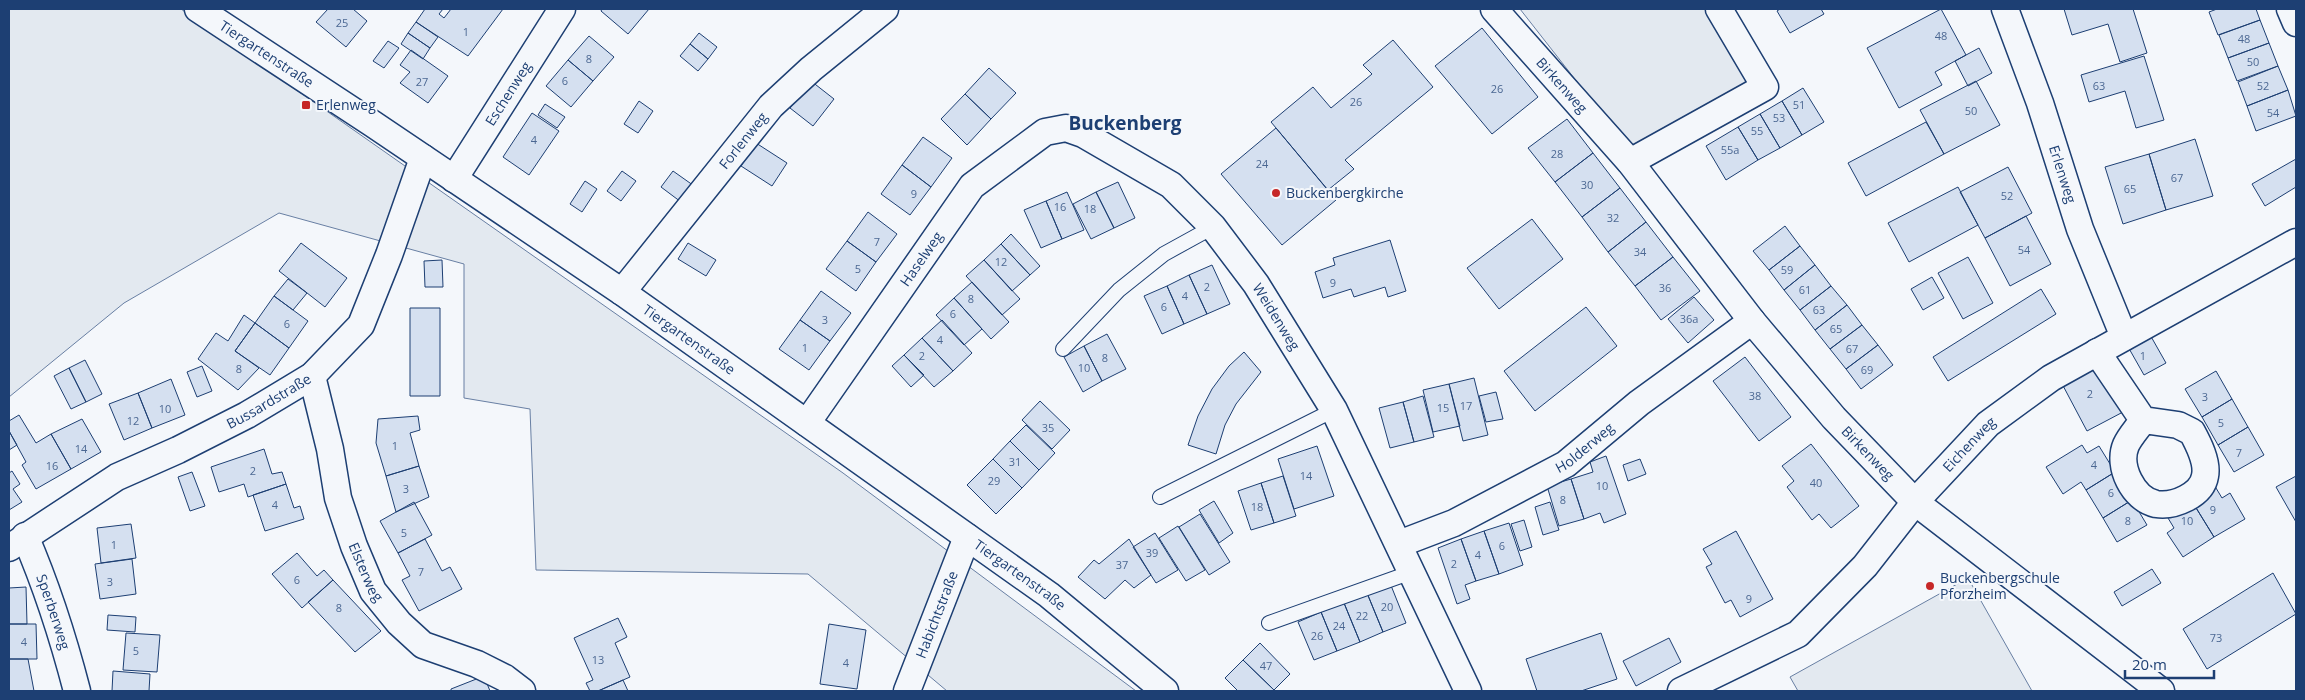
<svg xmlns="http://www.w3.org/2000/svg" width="2305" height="700" font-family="'Open Sans',sans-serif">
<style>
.green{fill:#e3e9f0;stroke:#687fa3}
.building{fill:#d5e0f0;stroke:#1d3f73}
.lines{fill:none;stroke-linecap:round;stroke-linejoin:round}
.service-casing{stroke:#1d3f73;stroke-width:16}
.minor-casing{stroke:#1d3f73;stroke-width:29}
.service{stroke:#f4f7fb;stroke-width:14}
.minor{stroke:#f4f7fb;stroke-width:26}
.poi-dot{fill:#c62828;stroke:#f4f7fb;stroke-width:2}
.labels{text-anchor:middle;stroke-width:4;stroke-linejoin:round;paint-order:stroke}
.number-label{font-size:11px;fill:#4b6792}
.street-label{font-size:14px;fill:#1d3f73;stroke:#f4f7fb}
.poi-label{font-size:14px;fill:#1d3f73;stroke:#f4f7fb;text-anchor:start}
.district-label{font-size:19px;font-weight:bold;fill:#1d3f73;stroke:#f4f7fb}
</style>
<rect width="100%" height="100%" fill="#f4f7fb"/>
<!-- green -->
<path class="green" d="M9,9h172l662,464 293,218h-189l-139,-117 -272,-4 -6,-161 -66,-11v-134l-185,-51 -155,90 -115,94z
M1520,9h197l46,78 -131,65z
M1968,578l64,113h-234l-8,-14z"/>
<!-- building -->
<path class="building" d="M328,9h25l14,12 -21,26 -30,-25z
M425,9h18l-4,5 5,4 7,-9h52l-35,47 -52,-34z
M602,9h47l-21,25 -27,-23z
M1780,9h41l3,5 -34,19 -13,-22z
M1941,9l25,46 -31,17 7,13 -43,23 -32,-60z
M2064,9h69l14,44 -27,9 -12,-38 -36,11z
M2217,9h39l4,11 -42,15 -9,-23z
M2260,20l9,23 -41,15 -9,-23z
M416,22l22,15 -8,11 -22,-15z
M1482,28l56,69 -46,37 -57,-68z
M408,33l22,15 -7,11 -22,-15z
M699,33l18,14 -9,12 -18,-15z
M589,36l25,21 -21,24 -25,-21z
M1393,40l40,47 -88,73 9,9 -26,21 -57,-68 42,-35 18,21 41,-34 -9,-9z
M388,41l11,7 -15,20 -11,-7z
M2269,43l9,23 -41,15 -9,-23z
M690,44l18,15 -10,12 -18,-15z
M1979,48l13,25 -24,13 -13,-25z
M411,50l37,26 -20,27 -28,-20 10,-11 -10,-7z
M2144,56l20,64 -28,8 -11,-37 -36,11 -8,-27z
M568,60l25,21 -22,26 -25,-21z
M2278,66l10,24 -41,16 -9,-24z
M989,68l27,25 -25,26 -26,-25z
M811,81l23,18 -21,27 -23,-18z
M1976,81l24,44 -56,29 -24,-44z
M1803,88l21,34 -22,13 -20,-34z
M2288,90l8,26 -40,15 -9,-25z
M965,94l26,25 -24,26 -26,-26z
M639,101l14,10 -15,22 -14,-9z
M1782,101l20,34 -22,13 -20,-34z
M545,104l20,13 -8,11 -19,-13z
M532,113l27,18 -30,44 -26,-18z
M1760,114l20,34 -22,12 -20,-33z
M1567,119l26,34 -38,29 -27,-34z
M1926,122l18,32 -78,42 -18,-33z
M1738,127l20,33 -32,20 -20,-34z
M1276,128l60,72 -54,45 -61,-71z
M923,137l29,21 -21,29 -29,-22z
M2195,139l18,57 -47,14 -17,-56z
M756,143l31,20 -15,23 -31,-20z
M1593,153l27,35 -38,29 -27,-35z
M2149,154l17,56 -43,14 -18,-57z
M2296,159v28l-31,19 -13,-22z
M902,165l29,22 -21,28 -29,-21z
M2008,167l24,46 -47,25 -25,-46z
M622,171l14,10 -15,20 -14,-10z
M673,171l24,17 -12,17 -24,-18z
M585,181l12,8 -15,23 -12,-8z
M1118,182l17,36 -21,10 -18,-36z
M1958,187l20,38 -69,37 -21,-39z
M1620,188l26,34 -38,30 -26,-35z
M1067,192l17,38 -22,9 -16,-38z
M1096,192l18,36 -23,11 -18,-35z
M1046,201l16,38 -21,9 -17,-38z
M868,212l29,22 -21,28 -29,-21z
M2026,216l25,48 -41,22 -25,-48z
M1532,219l31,40 -64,50 -32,-41z
M1646,222l27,35 -38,29 -27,-34z
M1785,226l15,20 -31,24 -16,-19z
M1011,234l29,32 -10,9 -29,-31z
M1390,240l16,51 -18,6 -3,-10 -31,10 -3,-8 -28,9 -8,-26 20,-7 -2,-7z
M847,241l29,21 -20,29 -30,-22z
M301,243l46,35 -22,29 -46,-36z
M688,243l28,17 -10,16 -28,-17z
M1001,244l29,31 -18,16 -28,-31z
M1800,246l15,19 -31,25 -15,-20z
M1673,257l27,34 -39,29 -26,-34z
M1968,257l25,46 -30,16 -25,-46z
M442,260l1,27h-18l-1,-26z
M984,260l36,39 -18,16 -36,-39z
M1212,265l18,39 -23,10 -18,-39z
M1815,265l16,21 -31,24 -16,-20z
M1189,275l18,39 -23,10 -17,-38z
M1932,277l12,21 -21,12 -12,-21z
M288,279l19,14 -14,17 -19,-14z
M972,282l37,40 -18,17 -37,-41z
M1167,286l17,38 -22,10 -18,-38z
M1831,286l16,19 -32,25 -15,-20z
M2041,289l15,25 -108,67 -15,-24z
M821,291l30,22 -21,28 -30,-21z
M274,296l34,25 -19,27 -34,-25z
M1694,297l20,23 -26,23 -20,-24z
M954,298l28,31 -18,16 -28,-30z
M1847,305l15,20 -32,24 -15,-19z
M1586,307l31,39 -82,65 -31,-40z
M410,308h30v88h-30z
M244,315l11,8 -20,28 24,17 -21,22 -40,-31 18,-26 12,8z
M800,320l30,21 -21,29 -30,-21z
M942,320l30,33 -19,18 -31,-33z
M255,323l34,25 -19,27 -35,-24z
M1862,325l16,20 -32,24 -16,-20z
M2149,333l17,30 -22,12 -17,-30z
M1107,334l19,35 -24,12 -18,-35z
M922,338l31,33 -19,16 -30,-32z
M1878,345l15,20 -32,24 -15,-20z
M1084,346l18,35 -19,11 -19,-35z
M1244,352l17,20 -25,32 -11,21 -9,29 -28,-9 10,-29 14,-27 17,-23z
M904,355l20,20 -13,12 -19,-21z
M1745,357l46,60 -32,24 -46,-60z
M85,360l17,34 -16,8 -17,-34z
M2096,361l27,51 -36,19 -27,-51z
M202,366l10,25 -15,6 -10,-25z
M69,368l17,34 -15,7 -17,-33z
M2216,371l16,28 -30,18 -17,-28z
M1474,378l14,57 -25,6 -14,-57z
M171,379l14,36 -33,13 -14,-35z
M1449,384l11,42 -27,6 -10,-42z
M1496,392l7,27 -17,3 -7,-26z
M138,393l14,35 -28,12 -15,-36z
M1423,396l11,41 -20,5 -11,-40z
M2232,399l16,28 -30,18 -16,-28z
M1040,401l30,29 -18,19 -30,-29z
M1403,402l11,40 -24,6 -11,-40z
M19,415l17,28 15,-9 20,35 -35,20 -14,-24 4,-3 -17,-31v-10z
M418,416l2,14 -10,3 9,33 -33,10 -10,-33 2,-24z
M82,419l19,33 -30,17 -20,-35z
M1026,425l29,28 -16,17 -29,-29z
M2248,427l16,28 -30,17 -16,-27z
M9,431l8,14 -8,5z
M1010,441l29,29 -17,18 -29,-29z
M1811,444l48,62 -28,22 -12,-14 -7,6 -25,-33 7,-6 -12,-15z
M2082,445l5,8 12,-7 16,26 -29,18 -5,-8 -18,12 -17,-27z
M1317,446l17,50 -40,13 -16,-50z
M264,449l8,25 10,-2 4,12 -38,13 -4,-13 -25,8 -8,-25z
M1606,456l20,58 -22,9 -4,-10 -16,6 -13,-40 22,-7 -3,-10z
M993,459l29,29 -26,26 -29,-29z
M1640,459l6,15 -18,7 -5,-16z
M419,466l10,31 -33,15 -10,-36z
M12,471l8,13 -7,5 9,13 -13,8v-37z
M192,472l13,34 -15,5 -12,-34z
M2115,472l17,28 -29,18 -17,-28z
M1283,476l13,40 -22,7 -13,-40z
M2296,476v46l-20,-35z
M1571,479l13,40 -25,7 -12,-40z
M1261,483l13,40 -23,7 -13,-39z
M2213,483l9,15 8,-5 15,26 -31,18 -24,-39z
M286,484l8,24 6,-2 4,13 -39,12 -12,-36z
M2190,498l24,39 -31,20 -16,-24 7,-5 -9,-15z
M2132,500l15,25 -30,17 -14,-24z
M1214,501l19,32 -14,10 -20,-33z
M414,502l18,33 -34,18 -18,-32z
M1550,502l9,28 -16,5 -8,-28z
M1200,514l30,48 -21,13 -30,-48z
M1524,520l8,27 -12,4 -9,-27z
M1509,523l14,42 -24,9 -15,-43z
M131,524l5,34 -35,5 -4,-35z
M1178,526l27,44 -19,11 -27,-43z
M1484,531l15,43 -23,7 -15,-42z
M1736,531l37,68 -33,18 -9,-17 -6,3 -19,-36 6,-3 -9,-15z
M1155,533l23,37 -22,13 -23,-36z
M425,539l17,32 8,-4 12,22 -43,22 -17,-31 8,-4 -12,-23z
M1129,539l22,36 -17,13 -9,-8 -20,19 -27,-22 16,-17 5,4z
M1461,539l15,42 -11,4 5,14 -13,5 -19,-56z
M297,553l20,23 7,-6 9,10 -31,28 -30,-34z
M132,559l4,35 -36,5 -5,-35z
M2152,569l9,14 -39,23 -8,-14z
M2273,573l23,41 -89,55 -24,-40z
M333,580l48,51 -26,21 -47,-50z
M1390,583l16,40 -23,9 -16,-39z
M26,587l1,37h-18v-36z
M1367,593l16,39 -23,10 -16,-39z
M1344,603l16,39 -23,9 -16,-39z
M1321,612l16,39 -23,9 -16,-38z
M108,615l28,2 -1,15 -28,-2z
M618,618l9,19 -12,6 15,34 -32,14h-8l-4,-8 7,-3 -19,-42z
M9,624h27l1,35h-28z
M829,624l37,6 -9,59 -37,-5z
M126,633l34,2 -3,37 -34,-2z
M1601,633l16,46 -36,12h-44l-11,-32z
M1669,638l12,24 -45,24 -13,-25z
M1260,643l30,31 -16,16 -31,-30z
M9,659h19l6,32h-25z
M1243,660l31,30 -1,1h-35l-13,-13z
M113,671l37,3 -1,17h-37z
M484,676l6,15h-39v-2z
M623,680l5,11h-30z"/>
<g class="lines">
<!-- service casing -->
<g class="service-casing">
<path id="service" d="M1063,349l56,-59 45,-36 49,-27
M1160,497l174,-87
M1269,623l143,-51"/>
</g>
<!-- minor casing -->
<g class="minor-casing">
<g id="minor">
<path id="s1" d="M198,9l175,115 249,168 427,303 116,96"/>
<path id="s2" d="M1494,9l136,153 122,159 82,97 81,84 246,189"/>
<path id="s3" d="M2005,9l35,94 40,126 44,108"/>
<path d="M2290,9l6,14"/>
<path d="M1630,162l135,-75 -46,-78"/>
<path id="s4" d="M454,179l108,-170"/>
<path id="s5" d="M622,292l149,-186 40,-37 74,-60"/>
<path d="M2097,352l46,68 35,5 14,7c6,11 16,30 13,44 -3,19 -31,31 -49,28 -23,-5 -39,-38 -30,-59 4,-9 12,-17 17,-25"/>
<path id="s6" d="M312,376l18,73 8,49 16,48 19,45 26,32 24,22 54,19 28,14 17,13"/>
<path id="s7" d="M807,423l165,-237 73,-54 21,-4 17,6 88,51 42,42 43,57 78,126 134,281"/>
<path id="s8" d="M25,536c22,51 38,101 52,155"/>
<path id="s9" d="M1399,544l55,-21 112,-59 73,-61 113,-82"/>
<path id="s10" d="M9,548l108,-71 61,-27 69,-35 65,-39 49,-51 28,-70 34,-97"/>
<path id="s11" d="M907,691l60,-154"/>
<path id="s12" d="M1681,691l117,-57 67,-68 50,-64 73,-78 63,-46 245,-136"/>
</g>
</g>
<!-- service -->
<use href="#service" class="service"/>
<!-- minor -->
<use href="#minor" class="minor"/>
</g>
<!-- markers -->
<g class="poi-dot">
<rect x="301" y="100" width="10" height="10" rx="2.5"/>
<circle cx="1276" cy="193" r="5"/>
<circle cx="1930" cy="586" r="5"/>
</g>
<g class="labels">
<!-- number labels -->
<g class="number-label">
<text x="342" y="27">25</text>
<text x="466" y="36">1</text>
<text x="1941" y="40">48</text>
<text x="2244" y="43">48</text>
<text x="589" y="63">8</text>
<text x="2253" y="66">50</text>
<text x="565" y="85">6</text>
<text x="422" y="86">27</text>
<text x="2099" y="90">63</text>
<text x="2263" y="90">52</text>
<text x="1497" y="93">26</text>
<text x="1356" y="106">26</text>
<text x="1799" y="109">51</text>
<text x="1971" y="115">50</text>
<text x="2273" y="117">54</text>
<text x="1779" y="122">53</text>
<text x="1757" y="135">55</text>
<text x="534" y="144">4</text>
<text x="1730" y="154">55a</text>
<text x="1557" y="158">28</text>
<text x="1262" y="168">24</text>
<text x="2177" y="182">67</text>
<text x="1587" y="189">30</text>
<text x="2130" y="193">65</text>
<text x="914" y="198">9</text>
<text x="2007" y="200">52</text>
<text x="1060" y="211">16</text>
<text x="1090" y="213">18</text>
<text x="1613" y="222">32</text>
<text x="877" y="246">7</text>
<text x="2024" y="254">54</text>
<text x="1640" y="256">34</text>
<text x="1001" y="266">12</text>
<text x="858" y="273">5</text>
<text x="1787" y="274">59</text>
<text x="1333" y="287">9</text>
<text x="1207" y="291">2</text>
<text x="1665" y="292">36</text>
<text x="1805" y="294">61</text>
<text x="1185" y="300">4</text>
<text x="971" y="303">8</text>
<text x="1164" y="311">6</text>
<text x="1819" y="314">63</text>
<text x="953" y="318">6</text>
<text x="1689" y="323">36a</text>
<text x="825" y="324">3</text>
<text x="287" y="328">6</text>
<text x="1836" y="333">65</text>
<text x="940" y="344">4</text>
<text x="805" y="352">1</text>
<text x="1852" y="353">67</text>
<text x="922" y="360">2</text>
<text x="2143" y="360">1</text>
<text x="1105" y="362">8</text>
<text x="1084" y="372">10</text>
<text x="239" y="373">8</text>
<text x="1867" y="374">69</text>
<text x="2090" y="398">2</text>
<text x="1755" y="400">38</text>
<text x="2205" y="401">3</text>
<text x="1466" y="410">17</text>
<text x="1443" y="412">15</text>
<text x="165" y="413">10</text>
<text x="133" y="425">12</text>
<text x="2221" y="427">5</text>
<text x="1048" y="432">35</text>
<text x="395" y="450">1</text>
<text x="81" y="453">14</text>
<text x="2239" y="457">7</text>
<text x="1015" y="466">31</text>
<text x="2094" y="469">4</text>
<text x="52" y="470">16</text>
<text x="253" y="475">2</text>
<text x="1306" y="480">14</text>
<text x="994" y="485">29</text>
<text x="1816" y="487">40</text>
<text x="1602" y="490">10</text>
<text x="406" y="493">3</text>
<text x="2111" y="497">6</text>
<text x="1563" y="504">8</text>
<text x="275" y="509">4</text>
<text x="1257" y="511">18</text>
<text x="2213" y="514">9</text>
<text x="2128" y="525">8</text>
<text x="2187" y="525">10</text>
<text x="404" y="537">5</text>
<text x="114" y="549">1</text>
<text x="1502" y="550">6</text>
<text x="1152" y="557">39</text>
<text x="1478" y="559">4</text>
<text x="1454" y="568">2</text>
<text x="1122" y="569">37</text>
<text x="421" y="576">7</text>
<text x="297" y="584">6</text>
<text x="110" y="586">3</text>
<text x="1749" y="603">9</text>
<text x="1387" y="611">20</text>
<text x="339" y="612">8</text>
<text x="1362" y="620">22</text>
<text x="1339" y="630">24</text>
<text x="1317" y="640">26</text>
<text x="2216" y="642">73</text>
<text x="24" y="646">4</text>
<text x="136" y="655">5</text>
<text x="598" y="664">13</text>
<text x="846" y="667">4</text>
<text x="1266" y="670">47</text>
</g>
<!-- street labels -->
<g class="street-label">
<text dy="5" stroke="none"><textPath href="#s1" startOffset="82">Tiergartenstraße</textPath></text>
<text dy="5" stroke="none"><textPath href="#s2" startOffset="102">Birkenweg</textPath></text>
<text dy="5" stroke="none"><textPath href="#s4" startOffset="101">Eschenweg</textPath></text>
<text dy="5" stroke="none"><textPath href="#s5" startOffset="194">Forlenweg</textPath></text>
<text dy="5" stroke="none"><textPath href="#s3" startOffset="175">Erlenweg</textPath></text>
<text dy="5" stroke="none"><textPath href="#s7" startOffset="200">Haselweg</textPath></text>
<text dy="5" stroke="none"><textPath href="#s7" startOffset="690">Weidenweg</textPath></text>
<text dy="5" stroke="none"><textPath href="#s1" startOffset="592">Tiergartenstraße</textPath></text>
<text dy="5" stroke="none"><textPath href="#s10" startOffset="299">Bussardstraße</textPath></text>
<text dy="5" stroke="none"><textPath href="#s12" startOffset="386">Eichenweg</textPath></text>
<text dy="5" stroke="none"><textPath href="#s9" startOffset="210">Holderweg</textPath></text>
<text dy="5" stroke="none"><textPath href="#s2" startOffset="581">Birkenweg</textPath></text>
<text dy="5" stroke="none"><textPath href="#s6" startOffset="204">Elsterweg</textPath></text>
<text dy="5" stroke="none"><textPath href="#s1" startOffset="998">Tiergartenstraße</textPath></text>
<text dy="5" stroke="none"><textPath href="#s8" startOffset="81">Sperberweg</textPath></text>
<text dy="5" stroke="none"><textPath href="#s11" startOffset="82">Habichtstraße</textPath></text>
</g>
<!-- poi labels -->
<g class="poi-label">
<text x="316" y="110">Erlenweg</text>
<text x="1286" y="198">Buckenbergkirche</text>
<text x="1940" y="583">Buckenbergschule<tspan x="1940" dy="16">Pforzheim</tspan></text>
</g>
<!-- district labels -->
<g class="district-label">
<text x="1125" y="130">Buckenberg</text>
</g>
</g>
<!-- border -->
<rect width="2305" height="700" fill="none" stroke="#1d3f73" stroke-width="20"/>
<!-- scale -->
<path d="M2125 670v8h89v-8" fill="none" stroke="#1d3f73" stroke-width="2.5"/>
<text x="2132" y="670" font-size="15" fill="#1d3f73" stroke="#f4f7fb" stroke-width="4" paint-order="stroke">20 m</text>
</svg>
